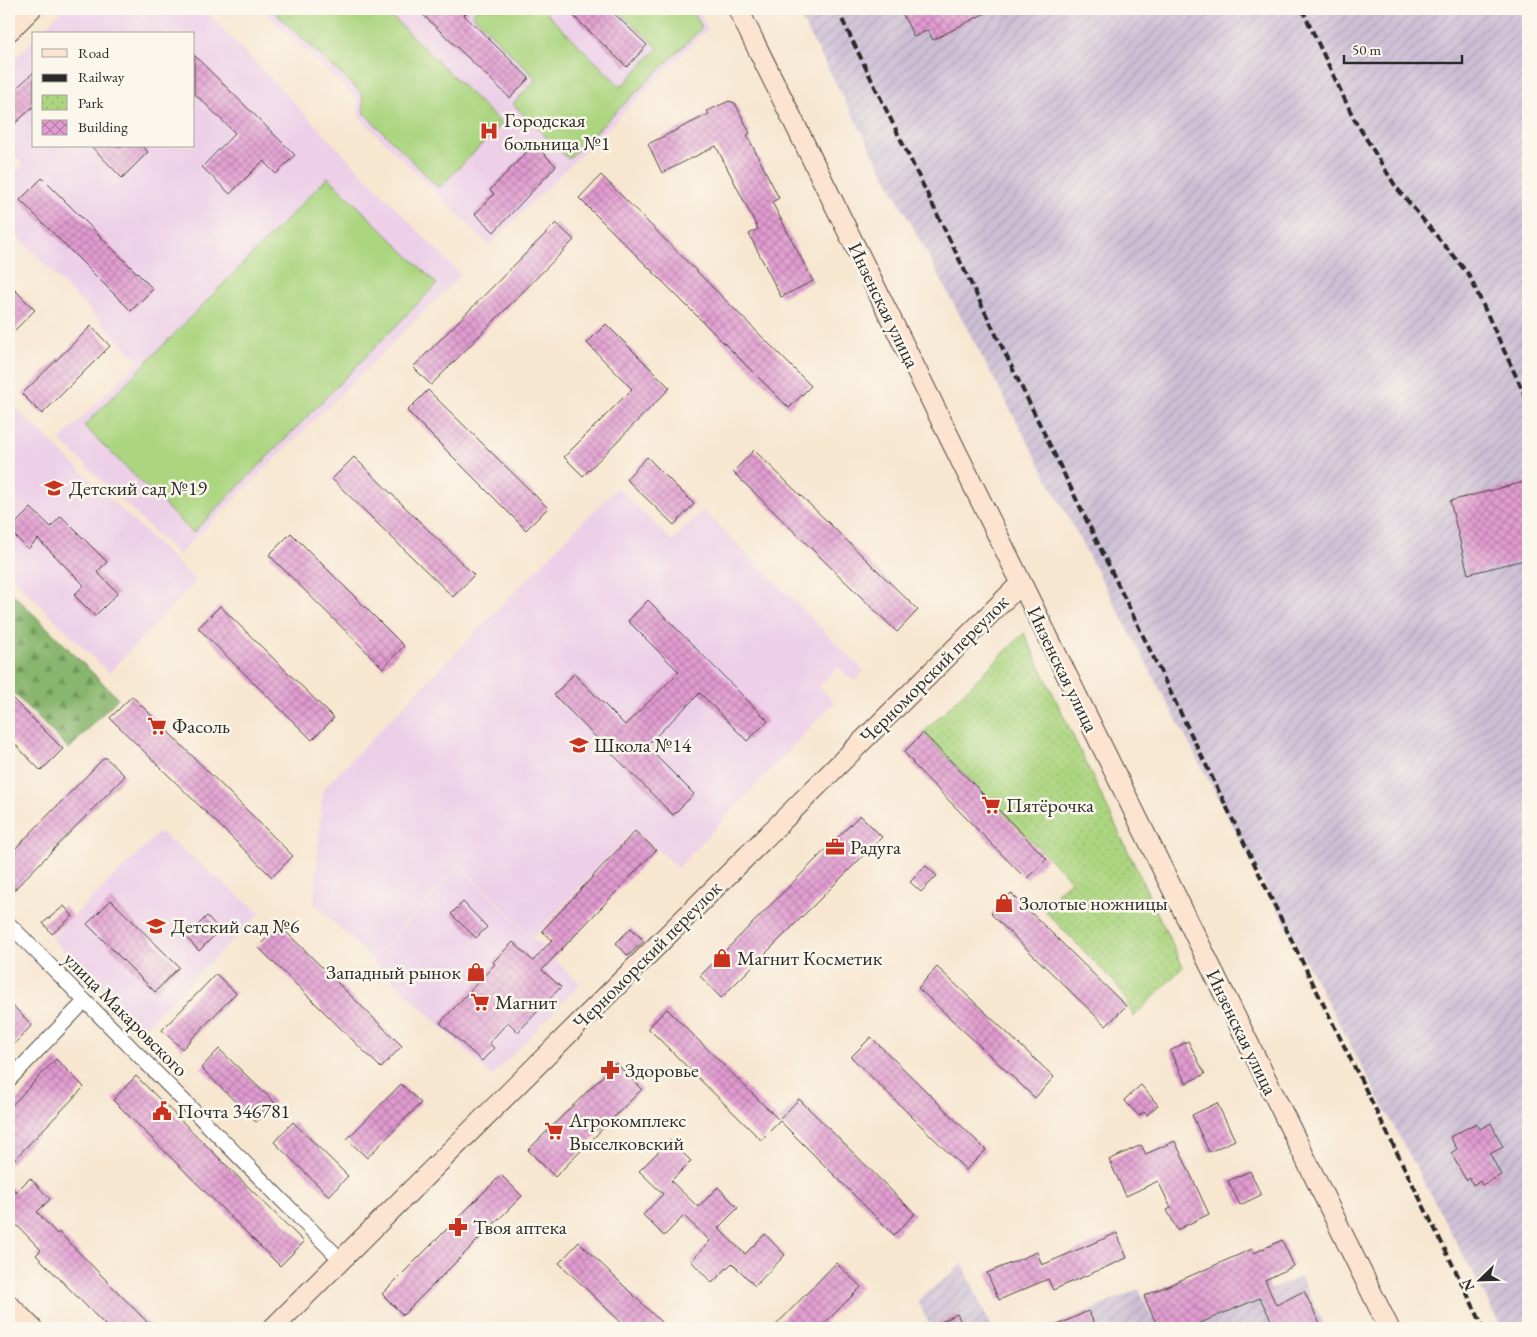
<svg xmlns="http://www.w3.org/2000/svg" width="1537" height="1337" font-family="'EB Garamond',serif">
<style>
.built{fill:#edd0e8}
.industrial{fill:url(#industrial-furrows)}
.grass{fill:#acd580;stroke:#6c8056}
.forest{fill:url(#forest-firs);stroke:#5a704c}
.park{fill:url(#park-dots);stroke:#6c8056}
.building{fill:url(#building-cross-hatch)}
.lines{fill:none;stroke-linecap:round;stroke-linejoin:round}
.street-casing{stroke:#4a4744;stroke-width:16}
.secondary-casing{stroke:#4a4744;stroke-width:22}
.street{stroke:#fff;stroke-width:14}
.secondary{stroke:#fde4d1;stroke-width:20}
.rail{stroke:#2b2b2b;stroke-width:4;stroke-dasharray:8 4;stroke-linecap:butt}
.labels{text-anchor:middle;stroke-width:5;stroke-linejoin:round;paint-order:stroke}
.poi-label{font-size:20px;fill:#2b2b2b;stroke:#fbf7ec;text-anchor:start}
.street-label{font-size:20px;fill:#2b2b2b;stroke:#fbf7ec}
</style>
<defs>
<pattern id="industrial-furrows" width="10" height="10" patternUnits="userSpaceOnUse" patternTransform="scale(1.25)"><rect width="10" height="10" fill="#ccbed4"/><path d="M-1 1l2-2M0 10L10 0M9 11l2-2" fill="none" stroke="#afa3b6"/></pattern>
<pattern id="forest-firs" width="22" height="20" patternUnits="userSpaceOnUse" patternTransform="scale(1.25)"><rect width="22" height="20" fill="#89b66e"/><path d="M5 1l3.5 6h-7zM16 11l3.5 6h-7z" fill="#70945b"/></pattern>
<pattern id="park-dots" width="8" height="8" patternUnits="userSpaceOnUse" patternTransform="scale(1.25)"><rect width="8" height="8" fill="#acd580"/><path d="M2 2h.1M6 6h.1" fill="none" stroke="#94b76f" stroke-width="1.8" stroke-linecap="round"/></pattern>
<pattern id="building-cross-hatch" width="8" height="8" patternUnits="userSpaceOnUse" patternTransform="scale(1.25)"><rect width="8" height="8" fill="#e29cd1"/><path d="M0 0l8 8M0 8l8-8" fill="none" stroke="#b77faa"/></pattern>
</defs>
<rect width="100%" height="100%" fill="#fbf7ec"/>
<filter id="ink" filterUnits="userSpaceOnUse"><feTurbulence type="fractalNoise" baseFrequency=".02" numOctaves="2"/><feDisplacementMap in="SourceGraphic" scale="10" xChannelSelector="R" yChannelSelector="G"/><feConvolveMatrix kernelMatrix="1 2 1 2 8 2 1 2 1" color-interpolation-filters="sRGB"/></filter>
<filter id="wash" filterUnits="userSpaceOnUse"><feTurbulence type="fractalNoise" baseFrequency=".0096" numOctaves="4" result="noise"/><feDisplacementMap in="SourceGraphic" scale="20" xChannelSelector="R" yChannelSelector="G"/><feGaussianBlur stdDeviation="1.12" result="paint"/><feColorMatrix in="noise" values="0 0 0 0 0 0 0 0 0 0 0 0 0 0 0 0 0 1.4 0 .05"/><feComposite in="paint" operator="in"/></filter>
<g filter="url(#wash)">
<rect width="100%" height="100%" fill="#f7e6d0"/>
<!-- built -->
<path class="built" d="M63,9h140l258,266 -283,280 -118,-115 79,-79 -130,-133v-50l14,-14 -14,-14v-85l25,-26v107h160v-112h-155z
M261,9h437l10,20 -219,216 -131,-129v-16z
M9,402l187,179 -87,92 -100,-99z
M617,487l55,54 31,-31 161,161 -10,10 -16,-14 -19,19 15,16 -156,166 -43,-39 -102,108 -73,-72 -88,94 -58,-56 9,-114z
M160,832l100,81 -118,116 -91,-91z
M460,867l120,117 -88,92 -120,-116z"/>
<!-- industrial -->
<path class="industrial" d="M796,9h732v1319h-26z
M963,1264l28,64h-60l-14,-27z
M1260,1268l11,21 30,-12 24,51h-276l90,-39 12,27z"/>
<!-- grass -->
<path class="grass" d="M271,9h113l118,115 -63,64 -75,-75 -2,-19z
M477,9h65l79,78 37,-39 -42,-39h76l10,19 -134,131 -55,-55 23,-25 -64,-65z
M328,177l109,107 -244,249 -109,-107z"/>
<!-- forest -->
<path class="forest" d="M9,590l109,108 -49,51 -60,-60z"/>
<!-- park -->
<path class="park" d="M1024,633l159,334 -49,50 -15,-30 -77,-79 29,-28 -148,-147z"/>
<g id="blocks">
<!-- building -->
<path class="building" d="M417,9h53l-6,6 65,63 -19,20z
M566,9h43l38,36 -20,22z
M900,9h93l-60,31 -5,-10 -14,7z
M194,55l101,100 -19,19 -13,-13 -33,33 -28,-27 33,-34 -41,-40z
M34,72v34l-25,23v-34z
M729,101l6,2 15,30 -3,2 32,63 -7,4 41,79 -32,16 -32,-63 9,-5 -42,-83 -54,27 -14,-29 61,-30 -2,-3z
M534,144l22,22 -62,66 -19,-18 19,-20 -4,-4z
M91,146h51l6,6 -26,26z
M601,175l210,211 -22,22 -210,-210z
M42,178l111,111 -22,22 -111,-111z
M556,223l18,17 -143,145 -18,-18z
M9,284l26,26 -26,26z
M606,324l64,64 -87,88 -19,-19 68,-68 -45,-46z
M91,326l19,20 -68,68 -20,-20z
M428,390l120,118 -22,22 -119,-119z
M754,450l164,160 -21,22 -164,-160z
M354,457l120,118 -21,22 -121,-118z
M647,457l47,47 -20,21 -48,-46z
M1528,481v78l-60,15 -18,-73z
M31,508l20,19 10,-11 46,46 -10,10 21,21 -23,23 -21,-21 10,-10 -46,-46 -10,10 -19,-19z
M291,533l113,113 -21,22 -114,-113z
M648,600l120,121 -21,20 -47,-48 -54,53 48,48 -21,21 -119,-120 20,-21 51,51 54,-53 -51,-51z
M220,606l114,112 -22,22 -114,-112z
M9,695l54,54 -22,22 -32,-33z
M132,696l161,160 -21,21 -162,-159z
M923,733l124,126 -21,20 -114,-116 1,-1 -9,-10z
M105,757l20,19 -116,119v-40z
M860,815l22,22 -161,161 -21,-22z
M635,831l21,19 -114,120 19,17 -43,45 -10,-10 -19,21 5,5 -12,13 -42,-38 55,-59 -2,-2 20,-20 20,19 19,-21 -10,-9z
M926,866l11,10 -16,16 -11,-10z
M1011,893l115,113 -20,20 -115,-112z
M111,900l68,67 -24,25 -68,-68z
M463,902l24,25 -11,11 -25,-24z
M64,906l9,10 -21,18 -9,-11z
M207,916l13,14 -21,21 -13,-14z
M279,925l123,121 -21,22 -123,-121z
M631,928l13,13 -16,15 -12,-13z
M937,967l117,110 -19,21 -117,-110z
M216,974l20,19 -54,56 -20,-19z
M9,1002l23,23 -23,25z
M667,1009l112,111 20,-21 116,115 -21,21 -114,-114 -19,19 -113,-112z
M871,1037l115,113 -20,20 -115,-113z
M1188,1041l17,33 -19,9 -16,-32z
M219,1049l56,54 -19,19 -55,-54z
M56,1059l28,28 -75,78v-57z
M616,1063l26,26 -87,88 -27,-27z
M136,1076l168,166 -24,24 -167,-166z
M401,1084l20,19 -54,55 -20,-19z
M1141,1085l17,20 -11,10 -3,-3 -5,4 -15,-16z
M1217,1103l18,37 -26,12 -17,-37z
M293,1122l55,54 -19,20 -55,-54z
M1476,1123l4,6 11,-6 12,24 -13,7 11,21 -19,10 -2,-4 -7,4 -3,-7 -4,2 -15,-27 6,-4 -7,-12z
M670,1140l21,21 -20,20 27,26 20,-20 20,21 -20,20 27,26 20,-20 20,21 -30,31 -23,-23 -20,20 -21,-22 19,-20 -26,-25 -20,20 -21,-21 20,-21 -24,-23z
M1175,1141l34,73 -32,16 -10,-20 4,-2 -13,-27 -32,15 -17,-36 32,-15 5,9z
M1250,1171l11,24 -21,10 -12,-24z
M501,1175l21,21 -119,119 -21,-21z
M30,1178l20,21 -13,13 20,22 2,-2 94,96h-45l-72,-73 5,-5 -32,-33v-32l7,7z
M1117,1233l10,25 -74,32 -5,-11 -49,21 -12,-27 50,-21 5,13z
M1282,1240l12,26 -29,14 11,25 28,-14 18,37h-47l-15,-30 -72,30h-30l-14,-32 108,-47 2,4z
M579,1242l88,86h-40l-68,-65z
M836,1263l25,24 -41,41h-47z
M1088,1311l9,17h-46z
M957,1314l7,14h-35z"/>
</g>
</g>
<g filter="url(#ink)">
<use href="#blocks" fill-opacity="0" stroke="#4a4744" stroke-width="1"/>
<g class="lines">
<!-- street casing -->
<g class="street-casing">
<path id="street" d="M9,924l332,336
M9,1080l76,-79"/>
</g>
<!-- secondary casing -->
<g class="secondary-casing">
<path id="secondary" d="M738,9l651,1319
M9,31l22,-22
M9,1305l23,23
M273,1328l748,-745"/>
</g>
<!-- street -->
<use href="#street" class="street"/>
<!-- secondary -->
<use href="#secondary" class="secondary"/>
<!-- rail -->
<path class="rail" d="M837,9l454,930 193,389
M1302,9l52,110 42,68 73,88 59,127"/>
</g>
</g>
<!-- icons -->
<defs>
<g id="hospital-bare" transform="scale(1.5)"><path d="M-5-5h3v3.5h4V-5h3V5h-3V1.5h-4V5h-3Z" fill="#c8321e" stroke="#fbf7ec" stroke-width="2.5" paint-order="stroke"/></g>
<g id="school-bare" transform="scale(1.5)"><path d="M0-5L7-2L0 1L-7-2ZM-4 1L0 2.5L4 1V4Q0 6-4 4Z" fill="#c8321e" stroke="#fbf7ec" stroke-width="2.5" paint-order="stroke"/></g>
<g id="supermarket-bare" transform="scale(1.5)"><path d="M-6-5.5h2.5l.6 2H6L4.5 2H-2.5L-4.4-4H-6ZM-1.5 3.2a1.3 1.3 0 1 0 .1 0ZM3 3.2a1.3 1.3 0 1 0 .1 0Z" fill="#c8321e" stroke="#fbf7ec" stroke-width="2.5" paint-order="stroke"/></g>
<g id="office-bare" transform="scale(1.5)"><path d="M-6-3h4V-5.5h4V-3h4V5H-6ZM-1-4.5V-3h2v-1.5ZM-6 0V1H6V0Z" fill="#c8321e" stroke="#fbf7ec" stroke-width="2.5" paint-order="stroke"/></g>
<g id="shop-bare" transform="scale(1.5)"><path d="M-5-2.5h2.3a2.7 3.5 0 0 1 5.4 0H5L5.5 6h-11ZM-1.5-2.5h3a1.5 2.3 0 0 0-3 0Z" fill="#c8321e" stroke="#fbf7ec" stroke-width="2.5" paint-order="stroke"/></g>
<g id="pharmacy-bare" transform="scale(1.5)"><path d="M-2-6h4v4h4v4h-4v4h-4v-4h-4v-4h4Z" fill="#c8321e" stroke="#fbf7ec" stroke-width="2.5" paint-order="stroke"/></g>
<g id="civic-bare" transform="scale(1.5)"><path d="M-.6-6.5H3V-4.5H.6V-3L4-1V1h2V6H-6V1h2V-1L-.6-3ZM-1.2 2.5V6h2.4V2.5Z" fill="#c8321e" stroke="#fbf7ec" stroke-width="2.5" paint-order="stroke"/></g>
</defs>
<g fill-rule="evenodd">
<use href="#hospital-bare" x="489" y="131"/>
<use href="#school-bare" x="54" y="488"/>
<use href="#supermarket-bare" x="157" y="726"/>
<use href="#school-bare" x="579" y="745"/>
<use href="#supermarket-bare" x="991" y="805"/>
<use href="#office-bare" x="835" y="847"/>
<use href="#shop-bare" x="1004" y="903"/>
<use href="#school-bare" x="156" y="926"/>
<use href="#shop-bare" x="722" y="958"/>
<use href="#shop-bare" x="476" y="972"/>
<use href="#supermarket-bare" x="480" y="1002"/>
<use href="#pharmacy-bare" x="610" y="1070"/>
<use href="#civic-bare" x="162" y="1111"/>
<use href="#supermarket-bare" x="554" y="1131"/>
<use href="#pharmacy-bare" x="458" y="1227"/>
</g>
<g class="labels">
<!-- poi labels -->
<g class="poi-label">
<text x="504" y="127">Городская<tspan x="504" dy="23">больница №1</tspan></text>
<text x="69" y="495">Детский сад №19</text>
<text x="172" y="733">Фасоль</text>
<text x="594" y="752">Школа №14</text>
<text x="1006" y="812">Пятёрочка</text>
<text x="850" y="854">Радуга</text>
<text x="1019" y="910">Золотые ножницы</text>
<text x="171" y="933">Детский сад №6</text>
<text x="737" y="965">Магнит Косметик</text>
<text x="461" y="979" text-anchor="end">Западный рынок</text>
<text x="495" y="1009">Магнит</text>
<text x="625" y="1077">Здоровье</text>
<text x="177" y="1118">Почта 346781</text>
<text x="569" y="1127">Агрокомплекс<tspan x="569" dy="23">Выселковский</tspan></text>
<text x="473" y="1234">Твоя аптека</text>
</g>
<!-- street labels -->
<g class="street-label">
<text transform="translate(884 305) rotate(64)" y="7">Инзенская улица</text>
<text transform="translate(934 669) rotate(-45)" y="7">Черноморский переулок</text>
<text transform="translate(1063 669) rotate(64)" y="7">Инзенская улица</text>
<text transform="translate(647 955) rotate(-45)" y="7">Черноморский переулок</text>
<text transform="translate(126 1014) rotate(45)" y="7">улица Макаровского</text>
<text transform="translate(1242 1032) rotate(64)" y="7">Инзенская улица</text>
</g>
</g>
<!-- margin -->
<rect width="1537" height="1337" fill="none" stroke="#fbf7ec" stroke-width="30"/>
<!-- legend -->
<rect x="32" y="32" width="162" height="115" fill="#fbf7ec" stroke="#a8a59f"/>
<rect x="42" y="49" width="25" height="8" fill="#fde4d1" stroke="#a8a59f"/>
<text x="78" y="58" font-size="15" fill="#2b2b2b">Road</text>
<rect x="42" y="74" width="25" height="8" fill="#2b2b2b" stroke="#a8a59f"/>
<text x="78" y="82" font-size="15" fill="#2b2b2b">Railway</text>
<rect x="42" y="95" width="25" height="15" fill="url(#park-dots)" stroke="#a8a59f"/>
<text x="78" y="108" font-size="15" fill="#2b2b2b">Park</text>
<rect x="42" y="120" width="25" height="15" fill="url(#building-cross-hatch)" stroke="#a8a59f"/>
<text x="78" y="132" font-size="15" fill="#2b2b2b">Building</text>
<!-- north arrow -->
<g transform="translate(1480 1280) rotate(247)" stroke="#fbf7ec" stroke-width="4" paint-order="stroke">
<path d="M0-4L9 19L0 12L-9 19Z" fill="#2b2b2b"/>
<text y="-8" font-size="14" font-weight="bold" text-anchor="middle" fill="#2b2b2b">N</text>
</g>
<!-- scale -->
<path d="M1344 55v8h118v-8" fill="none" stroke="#2b2b2b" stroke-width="2.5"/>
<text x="1352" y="55" font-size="15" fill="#2b2b2b" stroke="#fbf7ec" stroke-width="4" paint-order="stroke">50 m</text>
</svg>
